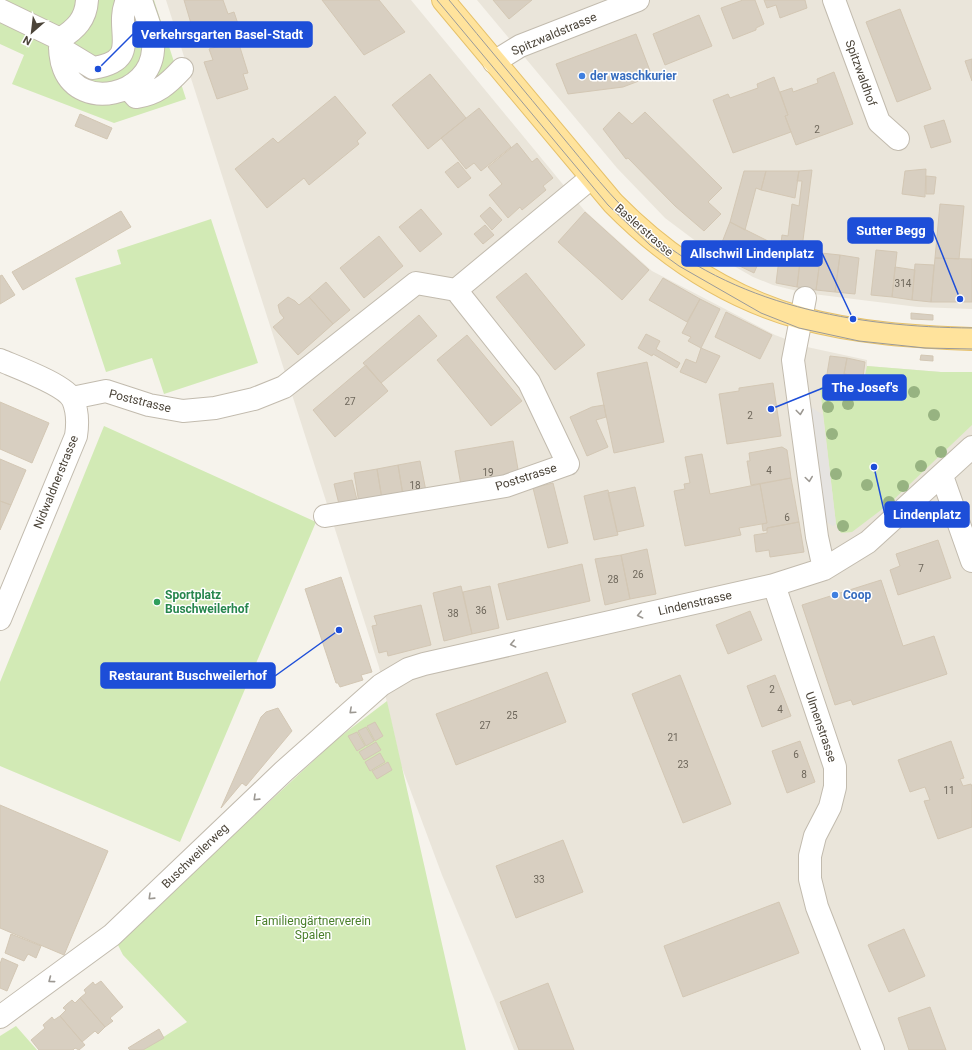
<svg xmlns="http://www.w3.org/2000/svg" width="972" height="1050" font-family="Roboto,sans-serif">
<style>
.residential{fill:#eae5da}
.green{fill:#d2eab5}
.parking{fill:#e5e3e0}
.building{fill:#d8cfc1;stroke:#d3c7b4}
.lines{fill:none;stroke-linecap:round;stroke-linejoin:round}
.minor-casing{stroke:#c2bbae;stroke-width:24}
.major-casing{stroke:#e6c16a;stroke-width:24}
.minor{stroke:#fff;stroke-width:22}
.major{stroke:#ffe39c;stroke-width:22}
.tram{stroke:#9a9a9a;stroke-width:1}
.tree{fill:#97b381}
.oneway{stroke:#9c9892}
.shop-dot{fill:#3f7fe0;stroke:#fff;stroke-width:1.5}
.leisure-dot{fill:#2e9e5b;stroke:#fff;stroke-width:1.5}
.labels{text-anchor:middle;stroke-width:3;stroke-linejoin:round;paint-order:stroke}
.number-label{font-size:10px;fill:#6e675b}
.street-label{font-size:12px;fill:#4b4439;stroke:#fff}
.shop-label{font-size:12px;font-weight:bold;fill:#366cbe;stroke:#fff;text-anchor:start}
.leisure-label{font-size:12px;font-weight:bold;fill:#27864d;stroke:#fff;text-anchor:start}
.park-label{font-size:12px;fill:#4a7f2a;stroke:#fff}
.leader{fill:none;stroke:#1d4ed8;stroke-width:1.5}
.callout-dot{fill:#1d4ed8;stroke:#fff;stroke-width:1.5}
.callout{fill:#1d4ed8;stroke:#1d4ed8;stroke-width:1.5}
.callout-label{font-size:13px;text-anchor:middle;font-weight:bold;fill:#fff}
</style>
<rect width="100%" height="100%" fill="#f6f3ec"/>
<!-- residential -->
<path class="residential" d="M166,0h245l173,210 68,61 123,64 32,12 60,13v6l74,6h31v678h-458l-20,-51 -52,-124 -41,-110 -22,-98z
M477,0h495v309l-54,-2 -113,-14 -32,-8 -20,-8 -40,-23 -48,-36 -48,-50z"/>
<!-- green -->
<path class="green" d="M0,0h154l32,99 -72,24 -102,-39 12,-29 -24,-11z
M211,219l47,144 -94,31 -12,-36 -46,14 -31,-94 46,-14 -4,-14z
M867,366l74,6h31v53l-83,79 -37,28 -11,1 -5,-9 -16,-137 41,7z
M104,426l212,96 -136,320 -180,-76v-84z
M387,701l79,349h-323l44,-28 -64,-67 -6,-12 220,-204z
M16,1026l21,24h-37v-14z"/>
<!-- parking -->
<path class="parking" d="M803,402l20,13 13,109 -3,2 -15,-9z"/>
<!-- building -->
<path class="building" d="M184,0h39l5,14 6,-2 4,12 -43,13z
M322,0h57l26,32 -41,23z
M493,0h39l-23,19z
M743,0h12l9,24 -8,4v2l-23,9 -12,-31z
M764,0h41l2,8 -27,10 -4,-13 -9,3z
M900,9l31,80 -34,13 -31,-80z
M699,15l13,31 -47,19 -12,-31z
M636,34l16,42 -29,11 -55,7 -12,-30z
M238,41l10,32 -5,1 5,15 -31,10 -13,-37 9,-2 -4,-11z
M972,59v22l-7,-20z
M834,72l19,52 -57,21 -11,-29 3,-1 -8,-23 12,-4 1,4 25,-9 -1,-4z
M430,74l36,44 -38,31 -36,-44z
M774,77l14,38 -3,1 6,16 -58,21 -20,-53 15,-6 2,4 28,-10 -1,-4z
M335,96l31,37 -9,8 2,3 -50,41 -5,-7 -37,30 -32,-39 38,-31 5,5z
M479,108l32,39 -30,24 -7,-8 -8,6 -25,-31z
M619,112l13,12 13,-12 77,76 -14,14 13,12 -17,17 -29,-25 -47,-48 -2,1 -23,-30z
M80,114l32,14 -5,11 -32,-13z
M944,120l7,22 -20,6 -7,-22z
M517,143l15,19 5,-4 16,20 -10,8 3,4 -24,20 -2,-3 -12,11 -19,-23 13,-11 -14,-17z
M458,162l13,16 -13,10 -13,-16z
M926,169l-1,28 -23,-3 3,-23z
M812,170l-15,117 -21,-4 6,-48 6,1 4,-32 7,2 3,-25h-5l2,-10z
M744,171h22l-5,19 -5,-2 -11,42 -15,-8z
M766,171h33l-4,27 -34,-8z
M926,176l10,1 -2,17h-8z
M940,204l24,2 -5,53 -24,-1z
M490,207l12,13 -10,10 -12,-14z
M421,209l21,25 -22,18 -21,-25z
M121,211l10,16 -108,63 -11,-18z
M585,212l64,58 -27,30 -64,-58z
M730,222l38,19 -14,32 -37,-18z
M485,225l9,10 -11,9 -9,-10z
M379,236l24,30 -39,32 -24,-30z
M801,250l20,3 -5,37 -19,-3z
M876,250l21,2 -5,45 -21,-2z
M821,253l19,2 -5,37 -19,-2z
M840,255l19,3 -4,36 -20,-2z
M935,258l37,1v43h-41z
M915,264l19,1 -3,37 -19,-2z
M895,267l20,3 -3,30 -20,-3z
M526,273l59,72 -30,25 -59,-73z
M2,275l13,20 -15,9v-28z
M663,278l37,21 -13,23 -38,-22z
M326,282l24,28 -17,14 -24,-27z
M288,297l7,4 4,4 10,-8 24,27 -35,31 -25,-28 11,-9 -4,-5 -2,-8z
M700,299l20,10 -19,39 -13,-7 3,-4 -9,-4z
M726,312l46,23 -12,24 -45,-22z
M911,313l22,2v5l-22,-1z
M419,315l18,21 -56,47 -18,-20z
M646,334l14,7 -4,8 24,14 -3,5 -24,-14 -1,2 -14,-8z
M467,335l55,66 -31,25 -54,-66z
M701,348l19,8 -14,27 -26,-11 6,-13 10,4z
M921,355l12,1v5l-13,-1z
M830,356l17,2 -3,16 19,3 -3,15 -35,-6z
M847,358l18,4 -2,15 -19,-3z
M647,362l17,80 -50,11 -17,-80z
M366,365l22,26 -53,46 -22,-27z
M773,383l8,53 -54,8 -8,-50 20,-3v-3z
M0,402l49,21 -17,40 -32,-14z
M604,405l2,12 -10,3 12,27 -21,9 -17,-39 22,-10z
M513,441l6,34 -58,10 -6,-34z
M782,447l5,3 4,28 -40,7 -4,-24h3l-1,-8z
M702,454l8,40 50,-10 7,39 -28,5 2,7 -56,11 -11,-55 11,-2 -1,-5 6,-1 -5,-26z
M0,459l26,11 -15,35 -11,-4z
M420,461l6,30 -23,4 -5,-30z
M398,465l5,30 -21,4 -5,-30z
M377,469l5,30 -23,4 -5,-30z
M791,478l8,44 -32,6v2l-4,1 -1,-7 5,-1 -7,-39z
M352,480l5,20 -18,4 -5,-20z
M553,483l15,60 -20,5 -15,-60z
M635,487l9,39 -27,6 -9,-39z
M608,490l10,45 -24,5 -10,-44z
M0,501l11,4 -11,25z
M799,522l5,30 -34,5 -1,-7 -13,2 -2,-17 13,-2v-5z
M938,540l13,38 -53,17 -8,-25 10,-4 -4,-12z
M647,549l9,45 -26,5 -9,-44z
M621,555l9,44 -25,6 -10,-46z
M582,564l8,37 -83,19 -9,-36z
M341,577l31,95 -11,3 2,5 -23,7 -2,-4h-2l-31,-94z
M881,580l22,66 31,-10 13,38 -94,31 -2,-5 -16,5 -33,-100z
M461,586l11,48 -28,7 -11,-48z
M490,586l9,42 -27,6 -9,-42z
M421,605l10,40 -43,11 -1,-5 -8,2 -7,-27 5,-1 -3,-9z
M750,611l12,29 -34,14 -12,-29z
M547,672l19,50 -110,43 -20,-51z
M680,675l51,129 -48,19 -51,-129z
M775,675l16,41 -29,11 -15,-41z
M278,708l14,23 -46,55 -4,-3 -21,25 40,-91 5,-5z
M375,722l8,14 -8,5 -8,-15z
M366,727l8,14 -8,5 -8,-15z
M357,732l8,14 -8,5 -9,-15z
M800,741l15,41 -28,11 -15,-42z
M951,741l13,37 -4,1 3,7 8,-2 1,3v40l-34,12 -14,-38 6,-1 -5,-13 -15,5 -12,-32z
M376,742l5,8 -17,10 -5,-8z
M380,753l5,9 -15,9 -5,-9z
M388,762l4,8 -15,9 -5,-8z
M0,805l108,46 -44,104 -64,-27z
M563,840l20,52 -67,26 -20,-52z
M779,902l20,51 -116,44 -19,-51z
M904,929l21,47 -36,16 -21,-47z
M11,934l30,12 -5,12 -8,-4 -4,7 -19,-8z
M2,958l16,7 -11,26 -7,-3v-24z
M101,981l22,26 -13,11 3,3 -8,6 -25,-29 6,-5 -2,-3 9,-8 2,3z
M548,983l26,67h-55l-19,-48z
M80,998l25,29 -7,7 -3,-3 -13,11 -22,-26 6,-6 -3,-2 4,-4 5,-4 3,3z
M930,1007l16,43h-37l-11,-32z
M60,1016l25,29 -6,5 -4,-2 -2,2h-34l-8,-10 14,-12 -2,-3 9,-8 2,3z
M159,1029l5,9 -21,12h-13l-2,-2z"/>
<g class="lines">
<!-- minor casing -->
<g class="minor-casing">
<path id="minor" d="M834,0l45,122 19,17
M0,10l60,29c0,11 0,20 4,30 17,42 86,27 89,-19 2,-16 -8,-35 -12,-50
M60,39c16,-10 26,-20 27,-39
M60,48l33,20c51,-8 20,-37 34,-68
M494,62l26,-16 118,-46
M128,88l8,9c21,-3 32,-13 46,-28
M805,298l-12,62 24,177 7,32
M0,360c16,7 66,25 73,40 5,12 5,23 3,36l-76,183
M72,398l34,-7 43,14 34,6 32,-3 39,-9 30,-12 132,-104 40,7
M942,476l30,85
M325,516l181,-30 62,-22 -39,-82 -73,-92 135,-112
M774,585l61,182v20l-5,20 -15,29 -5,20v23l7,28 56,143
M0,1017l112,-82 172,-164 97,-86 27,-16 16,-5 350,-79 50,-16 44,-27 104,-95"/>
</g>
<!-- major casing -->
<g class="major-casing">
<path id="major" d="M443,0l170,203c52,53 116,95 188,115 55,15 114,19 171,21"/>
</g>
<!-- minor -->
<use href="#minor" class="minor"/>
<!-- major -->
<use href="#major" class="major"/>
<!-- tram -->
<path class="tram" d="M437,0l171,205 42,40 29,21 82,47 38,15 60,13 66,7 47,1
M449,0c37,45 74,89 111,134 26,31 52,65 82,92 91,80 213,101 330,102"/>
</g>
<!-- trees -->
<g class="tree">
<circle cx="914" cy="392" r="6"/>
<circle cx="848" cy="404" r="6"/>
<circle cx="828" cy="407" r="6"/>
<circle cx="934" cy="415" r="6"/>
<circle cx="832" cy="434" r="6"/>
<circle cx="941" cy="452" r="6"/>
<circle cx="921" cy="466" r="6"/>
<circle cx="836" cy="474" r="6"/>
<circle cx="867" cy="485" r="6"/>
<circle cx="903" cy="486" r="6"/>
<circle cx="889" cy="502" r="6"/>
<circle cx="843" cy="526" r="6"/>
</g>
<!-- one-way arrows -->
<defs><path id="oneway-chevron" d="M-2-3.5L2.5 0L-2 3.5" fill="none" stroke-width="1.6" stroke-linecap="round" stroke-linejoin="round"/></defs>
<g class="oneway">
<use href="#oneway-chevron" transform="translate(800 412) rotate(83)"/>
<use href="#oneway-chevron" transform="translate(809 479) rotate(82)"/>
<use href="#oneway-chevron" transform="translate(640 615) rotate(167)"/>
<use href="#oneway-chevron" transform="translate(513 644) rotate(167)"/>
<use href="#oneway-chevron" transform="translate(352 711) rotate(138)"/>
<use href="#oneway-chevron" transform="translate(256 798) rotate(136)"/>
<use href="#oneway-chevron" transform="translate(151 897) rotate(136)"/>
<use href="#oneway-chevron" transform="translate(51 980) rotate(143)"/>
</g>
<!-- markers -->
<g class="shop-dot">
<circle cx="582" cy="76" r="4"/>
<circle cx="835" cy="595" r="4"/>
</g>
<circle class="leisure-dot" cx="157" cy="602" r="4"/>
<g class="labels">
<!-- number labels -->
<g class="number-label">
<text x="817" y="133">2</text>
<text x="903" y="287">314</text>
<text x="350" y="405">27</text>
<text x="750" y="419">2</text>
<text x="769" y="474">4</text>
<text x="488" y="476">19</text>
<text x="415" y="489">18</text>
<text x="787" y="521">6</text>
<text x="921" y="572">7</text>
<text x="638" y="578">26</text>
<text x="613" y="583">28</text>
<text x="481" y="614">36</text>
<text x="453" y="617">38</text>
<text x="772" y="693">2</text>
<text x="780" y="713">4</text>
<text x="512" y="719">25</text>
<text x="485" y="729">27</text>
<text x="673" y="741">21</text>
<text x="796" y="758">6</text>
<text x="683" y="768">23</text>
<text x="804" y="778">8</text>
<text x="949" y="794">11</text>
<text x="539" y="883">33</text>
</g>
<!-- street labels -->
<g class="street-label">
<text transform="translate(554 34) rotate(-23)" y="4">Spitzwaldstrasse</text>
<text transform="translate(861 73) rotate(70)" y="4">Spitzwaldhof</text>
<text transform="translate(644 230) rotate(41)" y="4">Baslerstrasse</text>
<text transform="translate(140 401) rotate(14)" y="4">Poststrasse</text>
<text transform="translate(526 477) rotate(-18)" y="4">Poststrasse</text>
<text transform="translate(56 482) rotate(-68)" y="4">Nidwaldnerstrasse</text>
<text transform="translate(695 603) rotate(-13)" y="4">Lindenstrasse</text>
<text transform="translate(821 727) rotate(71)" y="4">Ulmenstrasse</text>
<text transform="translate(195 856) rotate(-44)" y="4">Buschweilerweg</text>
</g>
<!-- shop labels -->
<g class="shop-label">
<text x="590" y="80">der waschkurier</text>
<text x="843" y="599">Coop</text>
</g>
<!-- leisure labels -->
<g class="leisure-label">
<text x="165" y="599">Sportplatz<tspan x="165" dy="14">Buschweilerhof</tspan></text>
</g>
<!-- park labels -->
<g class="park-label">
<text x="313" y="925">Familiengärtnerverein<tspan x="313" dy="14">Spalen</tspan></text>
</g>
</g>
<!-- callouts -->
<path class="leader" d="M98 69L133 34M960 299L933 231M853 319L822 253M771 409L823 388M874 467L885 515M339 630L275 676"/>
<g class="callout-dot">
<circle cx="98" cy="69" r="4"/>
<circle cx="960" cy="299" r="4"/>
<circle cx="853" cy="319" r="4"/>
<circle cx="771" cy="409" r="4"/>
<circle cx="874" cy="467" r="4"/>
<circle cx="339" cy="630" r="4"/>
</g>
<g class="callout">
<rect x="133" y="22" width="179" height="25" rx="4"/>
<rect x="848" y="218" width="85" height="25" rx="4"/>
<rect x="682" y="241" width="140" height="25" rx="4"/>
<rect x="823" y="375" width="83" height="25" rx="4"/>
<rect x="885" y="502" width="84" height="25" rx="4"/>
<rect x="101" y="663" width="174" height="25" rx="4"/>
</g>
<g class="callout-label">
<text x="222" y="39">Verkehrsgarten Basel-Stadt</text>
<text x="891" y="235">Sutter Begg</text>
<text x="752" y="258">Allschwil Lindenplatz</text>
<text x="865" y="392">The Josef's</text>
<text x="927" y="519">Lindenplatz</text>
<text x="188" y="680">Restaurant Buschweilerhof</text>
</g>
<!-- north arrow -->
<g transform="translate(32 32) rotate(208)" stroke="#ffffff" stroke-width="3" paint-order="stroke">
<path d="M0-3L7 15L0 10L-7 15Z" fill="#4b4439"/>
<text y="-6" font-size="11" font-weight="bold" text-anchor="middle" fill="#4b4439">N</text>
</g>
</svg>
